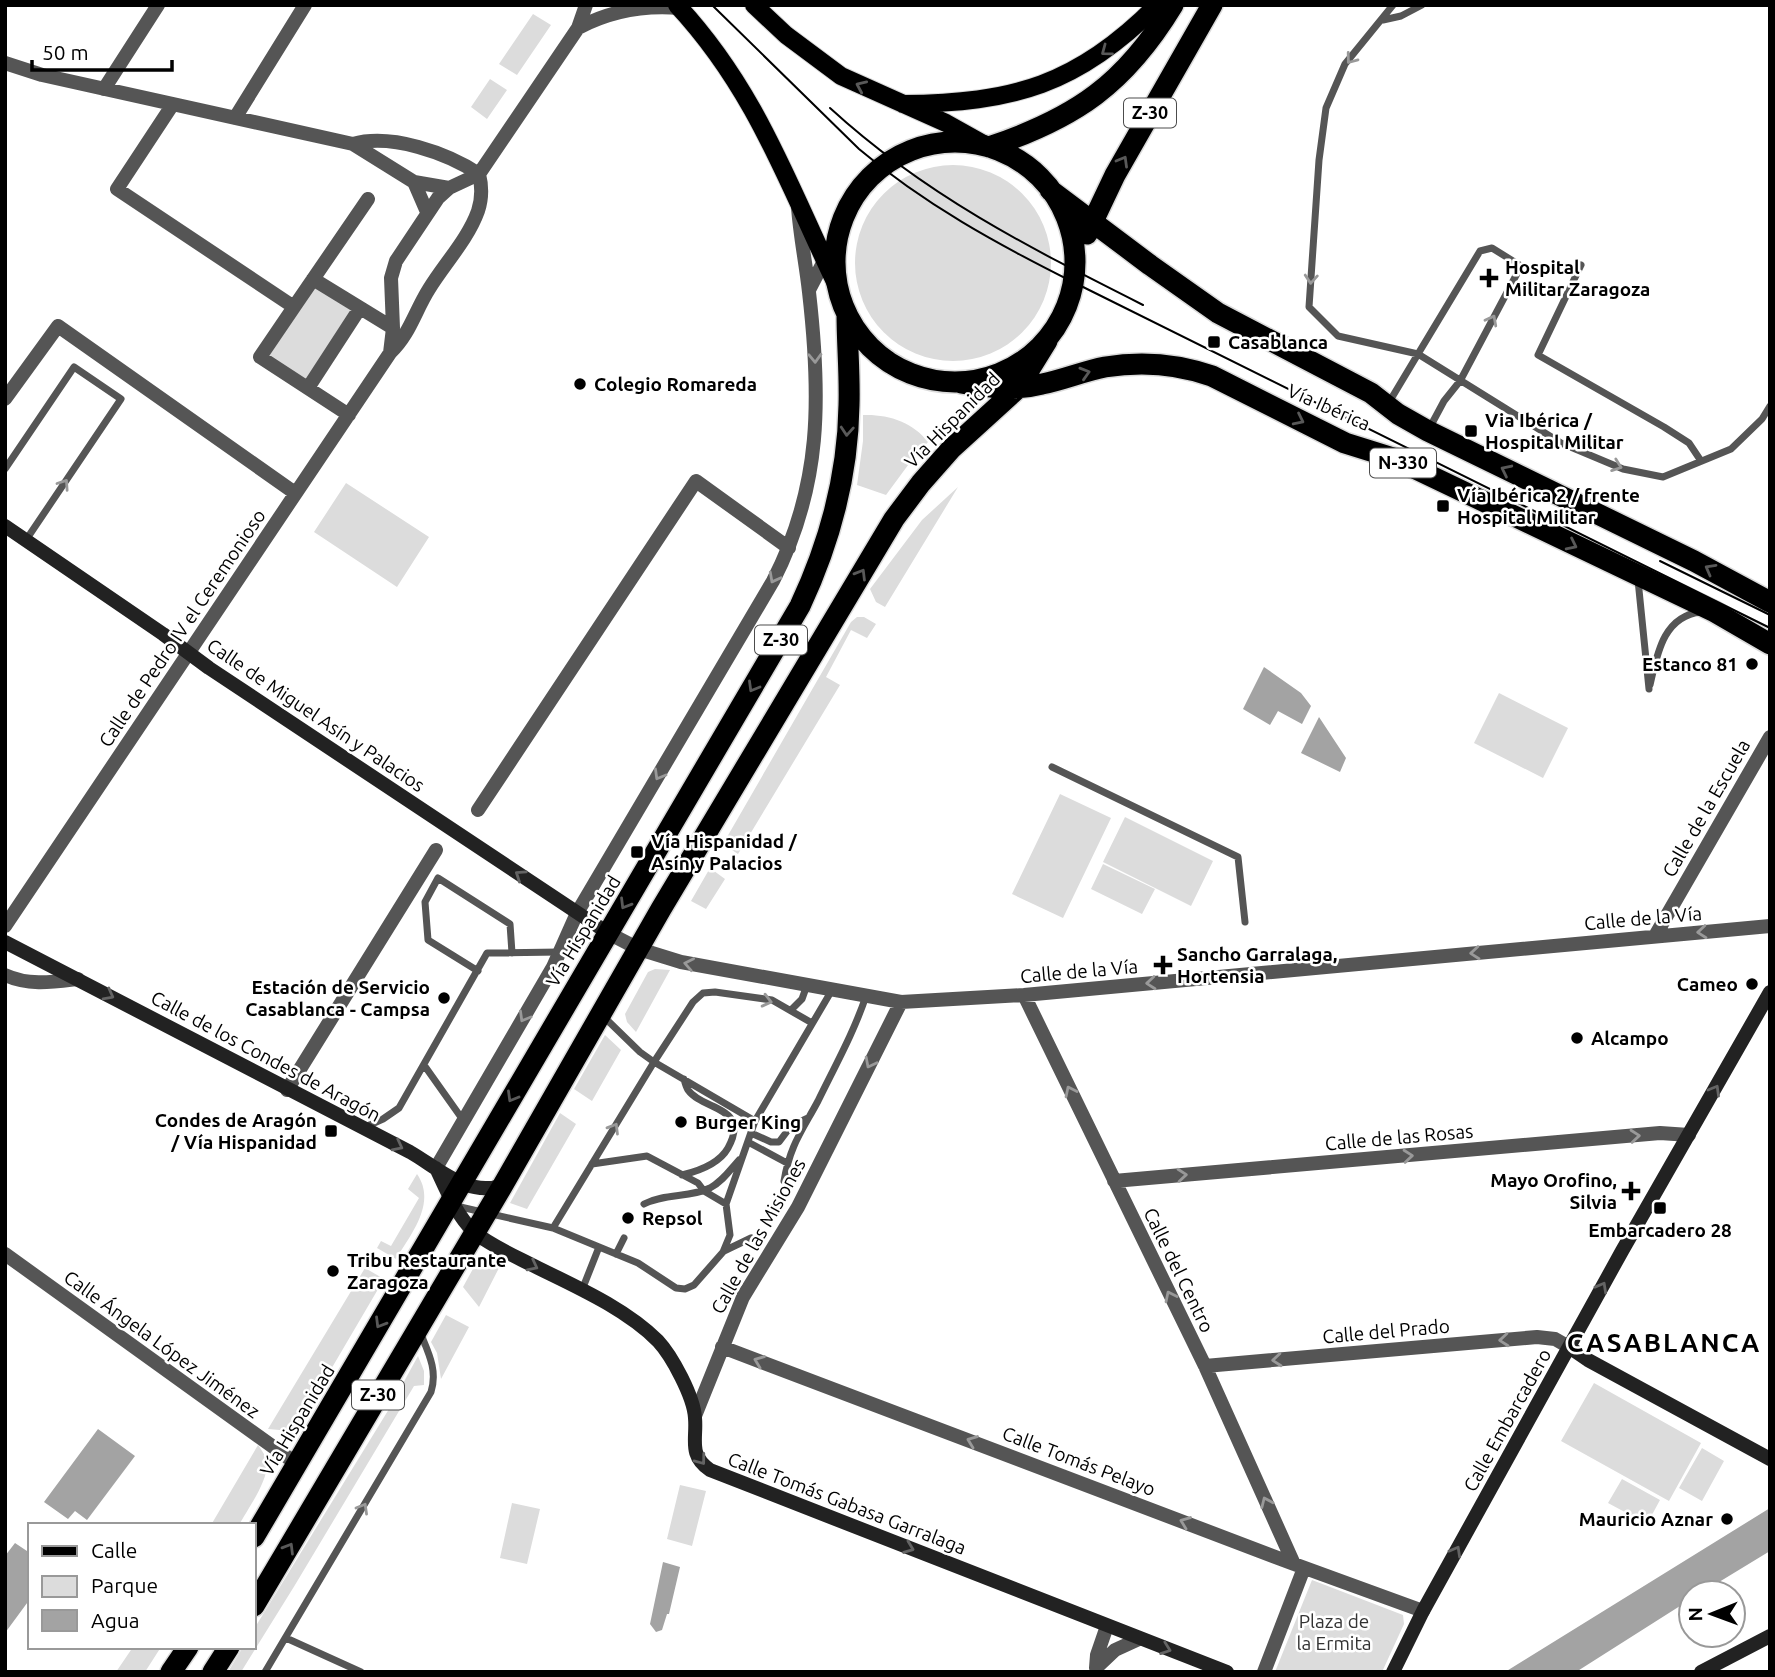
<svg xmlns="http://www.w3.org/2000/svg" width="1775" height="1677" font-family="Ubuntu,sans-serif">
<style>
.green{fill:#dcdcdc}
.water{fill:#a3a3a3}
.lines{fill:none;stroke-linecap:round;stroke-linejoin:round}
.primary-casing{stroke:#dbdbdb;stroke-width:20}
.highway-casing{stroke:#dbdbdb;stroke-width:24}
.lane{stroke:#555;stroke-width:7}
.street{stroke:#555;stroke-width:14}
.secondary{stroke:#222;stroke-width:14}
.primary{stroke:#000;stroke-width:18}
.highway{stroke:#000;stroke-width:21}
.tram{stroke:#000;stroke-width:2}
.oneway{stroke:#595959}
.oneway2{stroke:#999}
.oneway3{stroke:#646464}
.poi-dot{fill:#000;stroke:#fff;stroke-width:2.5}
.labels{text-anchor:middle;stroke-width:5;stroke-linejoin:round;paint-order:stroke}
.shield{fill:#fff;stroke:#4c4c4c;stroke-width:2}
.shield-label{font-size:18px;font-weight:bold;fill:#000}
.poi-label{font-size:19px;font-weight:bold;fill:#000;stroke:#fff;text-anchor:start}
.street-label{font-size:19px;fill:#000;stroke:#fff}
.park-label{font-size:19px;fill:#333;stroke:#fff}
.district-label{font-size:26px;font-weight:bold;letter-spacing:2px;fill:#000;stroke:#fff}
</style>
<rect width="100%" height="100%" fill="#fff"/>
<!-- green -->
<path class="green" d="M533,14l18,11 -34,50 -18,-11z
M490,79l17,11 -20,29 -16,-12z
M855 263a98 98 0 1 1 196 0a98 98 0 1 1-196 0Z
M316,280l40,29 -51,74 -42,-24z
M863,415c25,-1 50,7 65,27l-14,15 -28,38 -29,-10 6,-44z
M346,483l83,54 -32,50 -83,-55z
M958,487l-73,120 -9,-5 -6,-13 52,-69z
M857,617h7l12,7 -9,14 -16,-8 -25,47 14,8 -102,169 -15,-10 128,-222z
M1499,693l69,35 -25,50 -69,-35z
M1060,794l51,24 -48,100 -51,-24z
M1125,817l88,44 -22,45 -88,-44z
M1103,864l52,25 -13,25 -51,-25z
M710,868l15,11 -19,30 -15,-8z
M655,969l15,1 -34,62 -9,-10 -2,-8 23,-42z
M605,1035l16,15 -29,51 -18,-12z
M560,1113l16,11 -49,85 -17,-6z
M417,1174c20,29 -6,60 -21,85l-19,-11 4,-7 10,5 28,-48 -11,-9z
M484,1260h7l10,4 -22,43 -16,-20 11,-20z
M365,1268l19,11 -81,138 -12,14 -23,-2z
M446,1315l23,12 -28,52 -4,-26 -6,-11z
M418,1356l6,15v14l-10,1 -119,199 -54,87h-13l15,-25h11v-18l135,-220z
M1594,1383l107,60 -32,58 -108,-60z
M258,1445c3,4 7,10 8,14 6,17 -19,51 -27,66h-28z
M1702,1448l22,13 -22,40 -23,-13z
M1622,1479l38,21 -13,24 -39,-21z
M680,1485l26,6 -14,55 -25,-7z
M512,1503l28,6 -13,55 -27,-6z
M1312,1580l91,35 1,9 -22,48h-107z
M133,1647h28l-16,25h-29z"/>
<!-- water -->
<path class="water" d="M1264,667l37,26 10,13 -9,18 -24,-13 -8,14 -27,-16z
M1319,717l27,41 -6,14 -39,-19z
M98,1429l37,27 -48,64 -12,-9 -7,8 -24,-17z
M1770,1508v43l-69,42h-10v6l-115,73h-71z
M15,1543l15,10v46l-25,34v-77z
M663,1562l17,5 -11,47h-2l-5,16 -6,2 -6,-8z"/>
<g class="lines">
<!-- primary casing -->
<g class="primary-casing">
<path id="primary" d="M677,5c80,86 111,180 161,283
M754,5l32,30 55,41 105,47 43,24
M903,104c110,-1 175,-19 254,-99"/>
</g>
<!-- highway casing -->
<g class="highway-casing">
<path id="highway" d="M835 262a120 120 0 1 1 240 0a120 120 0 1 1-240 0Z
M989,147c87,-29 136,-63 184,-142
M1050,190l100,75 68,48 153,80 27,21 30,17 266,130 76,41
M1087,234l28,-59 97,-170
M961,383c27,5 54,8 81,1 21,-4 42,-13 63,-17 36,-6 73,-3 107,9l133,67 48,15 320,153 57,33
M254,1537l546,-931c30,-64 48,-130 49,-201 1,-30 -2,-61 -2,-91
M254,1606l249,-421 158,-276 233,-390 27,-36 30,-34 67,-61 29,-47
M171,1672l17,-25
M213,1672l16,-25"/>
</g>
<!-- lane -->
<path class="lane" d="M1393,5l-48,59 -19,44 -7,52 -10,147 29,29 80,18 62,-103 12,-3 29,18 -61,115 -16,20 -15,28
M1383,20l18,-4 21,-11
M1581,265l-43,90 126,72 25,16 12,18
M1388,404l30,-50 143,89 62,26 40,8 68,-28 31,-30 8,-13
M5,469l69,-102 47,32 -95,141
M1638,580l11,109
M1650,685c7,-30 13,-69 51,-73
M1052,767l186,90 7,65
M478,971l-50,-31 -3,-38 13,-24 72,46 2,29
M791,1010l11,-11 5,-14
M604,1017l36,35 14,10 101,59
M424,1065l39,55
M363,1128l20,-9 16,-11 88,-155 73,-1
M751,1133l20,9h8l12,-16 17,-8
M748,1142l39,21
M592,1164l55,-8 51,27 6,8 22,13
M682,1175c17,-4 37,-11 46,-27 23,-42 -25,-37 -40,-58 -2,-3 -3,-7 -4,-11
M784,1181c6,-36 18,-50 34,-80 17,-35 36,-69 48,-105
M644,1204c21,-11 46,-6 66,-16 13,-7 20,-18 29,-28
M456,1206l97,22 85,35 38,25 9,1 9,-4 29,-33 7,-17 -4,-31 29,-83 77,-131
M553,1228l101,-166 39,-60 10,-9 12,-1 57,8 40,23
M724,1251l27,-13
M616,1254l8,-16
M582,1290l17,-43
M286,1638l75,34
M265,1672l166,-280c7,-22 -3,-40 -11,-60"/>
<!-- street -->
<path class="street" d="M578,28c32,-17 65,-23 101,-20v-3
M5,63l37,12 311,69 61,38 35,6
M104,89l54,-84
M173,104l-56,85 177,118 74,-108
M235,118l70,-113
M353,144c38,-11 94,9 126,30
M414,182l13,30
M313,279l80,49
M809,290l30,-58
M294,307l-34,50 89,58
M390,353l3,-25 -2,-50 5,-17 42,-63 11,-10 30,-14 99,-146 8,-23
M308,388l52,-80
M5,399l53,-73 237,167
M478,810l218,-329 93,67
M5,926l385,-573c20,-19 25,-42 39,-64 16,-26 39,-50 49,-78 4,-12 4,-25 1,-37
M608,933l31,16 42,13 220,40 123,-7 746,-69
M1655,936l115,-199
M5,975c24,11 48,7 73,4
M1024,995l181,371 89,198
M287,1090l149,-240
M436,1168l117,-201 24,-54 196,-332c49,-95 48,-184 36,-289 -3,-28 -9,-56 -11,-85
M1114,1181l546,-48 29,2
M5,1254l292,210
M722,1347l572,217 129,47
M1205,1366l332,-29 18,2 14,8
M695,1416l48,-119 55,-90 103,-205
M1096,1668l19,-18 24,-11
M1096,1668l1,-13 10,-29
M1264,1672l40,-104"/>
<!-- secondary -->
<path class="secondary" d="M5,526l158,108 46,34 399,265
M5,942l405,210c28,16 58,46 93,33
M436,1168c10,21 20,47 38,64 16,13 38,23 56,32 42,21 94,43 128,77 14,15 36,56 37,77 2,21 -7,37 15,52l517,202
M1569,1347l19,13 182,99
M1393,1672l30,-61 199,-360 148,-259
M1701,1672l69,-36"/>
<!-- primary -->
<use href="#primary" class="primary"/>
<!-- highway -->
<use href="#highway" class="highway"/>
<!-- tram -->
<path class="tram" d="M712,5l147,144c65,55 138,95 214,133l697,346
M830,108c95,87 198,139 313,197
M1660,561l110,54"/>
</g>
<!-- one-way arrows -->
<defs><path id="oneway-chevron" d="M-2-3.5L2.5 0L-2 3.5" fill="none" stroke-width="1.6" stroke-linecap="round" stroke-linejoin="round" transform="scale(1.75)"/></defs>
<g class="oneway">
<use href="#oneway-chevron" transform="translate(1106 51) rotate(143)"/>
<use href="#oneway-chevron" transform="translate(861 86) rotate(-156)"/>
<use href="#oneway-chevron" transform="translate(1123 161) rotate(-60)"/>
<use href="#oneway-chevron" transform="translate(1085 373) rotate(-17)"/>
<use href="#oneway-chevron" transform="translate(1299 420) rotate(26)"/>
<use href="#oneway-chevron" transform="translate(847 431) rotate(94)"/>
<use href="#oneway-chevron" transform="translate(1506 470) rotate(-154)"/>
<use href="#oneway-chevron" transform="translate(1572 545) rotate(26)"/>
<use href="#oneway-chevron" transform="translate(1710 569) rotate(-151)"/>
<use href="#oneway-chevron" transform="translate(861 574) rotate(-59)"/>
<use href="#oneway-chevron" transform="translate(753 687) rotate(120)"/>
<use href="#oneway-chevron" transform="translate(625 904) rotate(121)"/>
<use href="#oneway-chevron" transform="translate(512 1097) rotate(120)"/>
<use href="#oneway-chevron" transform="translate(380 1323) rotate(121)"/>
<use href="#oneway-chevron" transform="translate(289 1548) rotate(-59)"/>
</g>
<g class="oneway2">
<use href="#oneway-chevron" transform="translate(1351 59) rotate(127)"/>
<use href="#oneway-chevron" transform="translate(1311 279) rotate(94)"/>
<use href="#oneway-chevron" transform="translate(1492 320) rotate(-62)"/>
<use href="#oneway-chevron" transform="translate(815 358) rotate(88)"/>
<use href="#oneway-chevron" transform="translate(1617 466) rotate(20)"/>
<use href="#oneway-chevron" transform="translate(64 484) rotate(-56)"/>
<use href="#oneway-chevron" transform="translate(774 578) rotate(118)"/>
<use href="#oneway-chevron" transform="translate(659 775) rotate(120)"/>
<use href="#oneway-chevron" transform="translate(1702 932) rotate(175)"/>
<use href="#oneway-chevron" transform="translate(1475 953) rotate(175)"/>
<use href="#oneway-chevron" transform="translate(689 964) rotate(-169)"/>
<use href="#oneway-chevron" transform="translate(1151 983) rotate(175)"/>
<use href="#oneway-chevron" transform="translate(767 1001) rotate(14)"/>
<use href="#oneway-chevron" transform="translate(524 1017) rotate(120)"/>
<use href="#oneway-chevron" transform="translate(870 1063) rotate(117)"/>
<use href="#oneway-chevron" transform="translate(1070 1091) rotate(-116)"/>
<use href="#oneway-chevron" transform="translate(614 1128) rotate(-59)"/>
<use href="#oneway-chevron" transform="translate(1635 1136) rotate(-5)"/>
<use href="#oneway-chevron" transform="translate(1408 1156) rotate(-5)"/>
<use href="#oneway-chevron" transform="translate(1182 1175) rotate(-5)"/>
<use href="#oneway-chevron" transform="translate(1170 1296) rotate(-116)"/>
<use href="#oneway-chevron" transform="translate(1504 1340) rotate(175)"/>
<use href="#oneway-chevron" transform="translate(1277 1360) rotate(175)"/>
<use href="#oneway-chevron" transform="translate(759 1361) rotate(-159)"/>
<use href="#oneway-chevron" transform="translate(972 1441) rotate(-159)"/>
<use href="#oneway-chevron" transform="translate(1266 1502) rotate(-114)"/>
<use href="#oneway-chevron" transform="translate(363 1508) rotate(-60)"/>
<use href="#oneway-chevron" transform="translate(1185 1522) rotate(-159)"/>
</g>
<g class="oneway3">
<use href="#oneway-chevron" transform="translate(520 875) rotate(-146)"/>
<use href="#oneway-chevron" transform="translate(109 995) rotate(28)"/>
<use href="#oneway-chevron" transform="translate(1715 1090) rotate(-60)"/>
<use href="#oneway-chevron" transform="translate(398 1146) rotate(27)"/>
<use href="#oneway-chevron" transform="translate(533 1266) rotate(27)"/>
<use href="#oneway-chevron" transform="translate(1602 1287) rotate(-61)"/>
<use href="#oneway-chevron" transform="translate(701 1460) rotate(53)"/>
<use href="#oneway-chevron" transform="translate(909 1548) rotate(21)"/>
<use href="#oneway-chevron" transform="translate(1456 1551) rotate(-61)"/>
<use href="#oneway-chevron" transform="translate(1166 1649) rotate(20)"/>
</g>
<!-- markers -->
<g class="poi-dot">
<path d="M1485.5 267.5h7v7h7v7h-7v7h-7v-7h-7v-7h7z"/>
<rect x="1207" y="335" width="14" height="14" rx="3.5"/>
<circle cx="580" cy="384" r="7"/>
<rect x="1464" y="424" width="14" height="14" rx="3.5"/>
<rect x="1436" y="499" width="14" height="14" rx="3.5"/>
<circle cx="1752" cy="664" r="7"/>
<rect x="630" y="845" width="14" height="14" rx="3.5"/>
<path d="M1159.5 954.5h7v7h7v7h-7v7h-7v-7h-7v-7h7z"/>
<circle cx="1752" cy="984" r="7"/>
<circle cx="444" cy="998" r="7"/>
<circle cx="1577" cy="1038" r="7"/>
<circle cx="681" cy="1122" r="7"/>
<rect x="324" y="1124" width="14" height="14" rx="3.5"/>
<path d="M1627.5 1180.5h7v7h7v7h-7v7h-7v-7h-7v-7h7z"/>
<rect x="1653" y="1201" width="14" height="14" rx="3.5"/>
<circle cx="628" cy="1218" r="7"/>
<circle cx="333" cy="1271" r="7"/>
<circle cx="1727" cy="1519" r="7"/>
</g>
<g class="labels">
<!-- shield labels -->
<g class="shield">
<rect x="1124" y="98.5" width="52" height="29" rx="5"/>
<rect x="1370" y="448.5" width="66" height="29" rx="5"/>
<rect x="755" y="625.5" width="52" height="29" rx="5"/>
<rect x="352" y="1380.5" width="52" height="29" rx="5"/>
</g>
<g class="shield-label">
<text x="1150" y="119">Z-30</text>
<text x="1403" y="469">N-330</text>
<text x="781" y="646">Z-30</text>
<text x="378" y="1401">Z-30</text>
</g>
<!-- poi labels -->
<g class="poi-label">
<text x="1505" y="274">Hospital<tspan x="1505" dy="22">Militar Zaragoza</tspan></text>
<text x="1228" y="349">Casablanca</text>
<text x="594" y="391">Colegio Romareda</text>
<text x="1485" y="427">Via Ibérica /<tspan x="1485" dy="22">Hospital Militar</tspan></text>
<text x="1457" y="502">Vía Ibérica 2 / frente<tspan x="1457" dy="22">Hospital Militar</tspan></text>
<text x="1738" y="671" text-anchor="end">Estanco 81</text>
<text x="651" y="848">Vía Hispanidad /<tspan x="651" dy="22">Asín y Palacios</tspan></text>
<text x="1177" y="961">Sancho Garralaga,<tspan x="1177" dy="22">Hortensia</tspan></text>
<text x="1738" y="991" text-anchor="end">Cameo</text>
<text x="430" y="994" text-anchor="end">Estación de Servicio<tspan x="430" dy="22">Casablanca - Campsa</tspan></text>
<text x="1591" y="1045">Alcampo</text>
<text x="317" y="1127" text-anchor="end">Condes de Aragón<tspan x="317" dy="22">/ Vía Hispanidad</tspan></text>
<text x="695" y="1129">Burger King</text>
<text x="1617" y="1187" text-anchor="end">Mayo Orofino,<tspan x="1617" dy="22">Silvia</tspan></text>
<text x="642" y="1225">Repsol</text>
<text x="1660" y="1237" text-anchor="middle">Embarcadero 28</text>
<text x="347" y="1267">Tribu Restaurante<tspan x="347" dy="22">Zaragoza</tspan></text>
<text x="1713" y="1526" text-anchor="end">Mauricio Aznar</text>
</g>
<!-- street labels -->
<g class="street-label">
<text transform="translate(1329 407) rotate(24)" y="7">Vía Ibérica</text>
<text transform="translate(952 420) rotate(-45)" y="7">Vía Hispanidad</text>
<text transform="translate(182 628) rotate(-56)" y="7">Calle de Pedro IV el Ceremonioso</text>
<text transform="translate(316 715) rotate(34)" y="7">Calle de Miguel Asín y Palacios</text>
<text transform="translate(1706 808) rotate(-60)" y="7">Calle de la Escuela</text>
<text transform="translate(1643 918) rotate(-5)" y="7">Calle de la Vía</text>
<text transform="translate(583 931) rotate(-59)" y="7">Vía Hispanidad</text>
<text transform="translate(1079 971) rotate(-5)" y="7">Calle de la Vía</text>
<text transform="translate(266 1056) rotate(28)" y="7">Calle de los Condes de Aragón</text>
<text transform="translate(1399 1137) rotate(-5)" y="7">Calle de las Rosas</text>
<text transform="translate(758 1236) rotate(-61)" y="7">Calle de las Misiones</text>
<text transform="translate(1179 1270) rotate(64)" y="7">Calle del Centro</text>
<text transform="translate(1386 1331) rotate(-5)" y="7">Calle del Prado</text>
<text transform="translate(162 1344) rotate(36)" y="7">Calle Ángela López Jiménez</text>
<text transform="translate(297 1420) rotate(-59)" y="7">Vía Hispanidad</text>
<text transform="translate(1507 1420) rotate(-61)" y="7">Calle Embarcadero</text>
<text transform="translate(1079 1461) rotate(21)" y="7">Calle Tomás Pelayo</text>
<text transform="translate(847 1503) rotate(21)" y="7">Calle Tomás Gabasa Garralaga</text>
</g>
<!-- park labels -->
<g class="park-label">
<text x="1334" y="1628">Plaza de<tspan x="1334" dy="22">la Ermita</tspan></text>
</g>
<!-- district labels -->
<g class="district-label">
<text x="1664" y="1352">CASABLANCA</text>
</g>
</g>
<!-- border -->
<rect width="1775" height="1677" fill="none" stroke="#000000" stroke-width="14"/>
<!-- legend -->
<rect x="28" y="1523" width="228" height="126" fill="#ffffff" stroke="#999999" stroke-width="2"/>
<rect x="42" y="1546" width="35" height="10" fill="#000000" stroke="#999999" stroke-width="2"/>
<text x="91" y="1558" font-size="21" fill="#000000">Calle</text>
<rect x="42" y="1576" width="35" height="21" fill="#dcdcdc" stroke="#999999" stroke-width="2"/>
<text x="91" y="1593" font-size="21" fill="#000000">Parque</text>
<rect x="42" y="1610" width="35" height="21" fill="#a3a3a3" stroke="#999999" stroke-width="2"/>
<text x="91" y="1628" font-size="21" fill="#000000">Agua</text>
<!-- north arrow -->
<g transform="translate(1712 1614) rotate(269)"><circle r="33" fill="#ffffff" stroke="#999999" stroke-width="2"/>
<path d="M0-5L12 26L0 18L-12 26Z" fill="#000000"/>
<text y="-10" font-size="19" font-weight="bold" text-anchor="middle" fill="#000000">N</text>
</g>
<!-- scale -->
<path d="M32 60v10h140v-10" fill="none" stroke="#000000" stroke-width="3.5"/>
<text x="42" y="60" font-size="21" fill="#000000" stroke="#ffffff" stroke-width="5" paint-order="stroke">50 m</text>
</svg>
